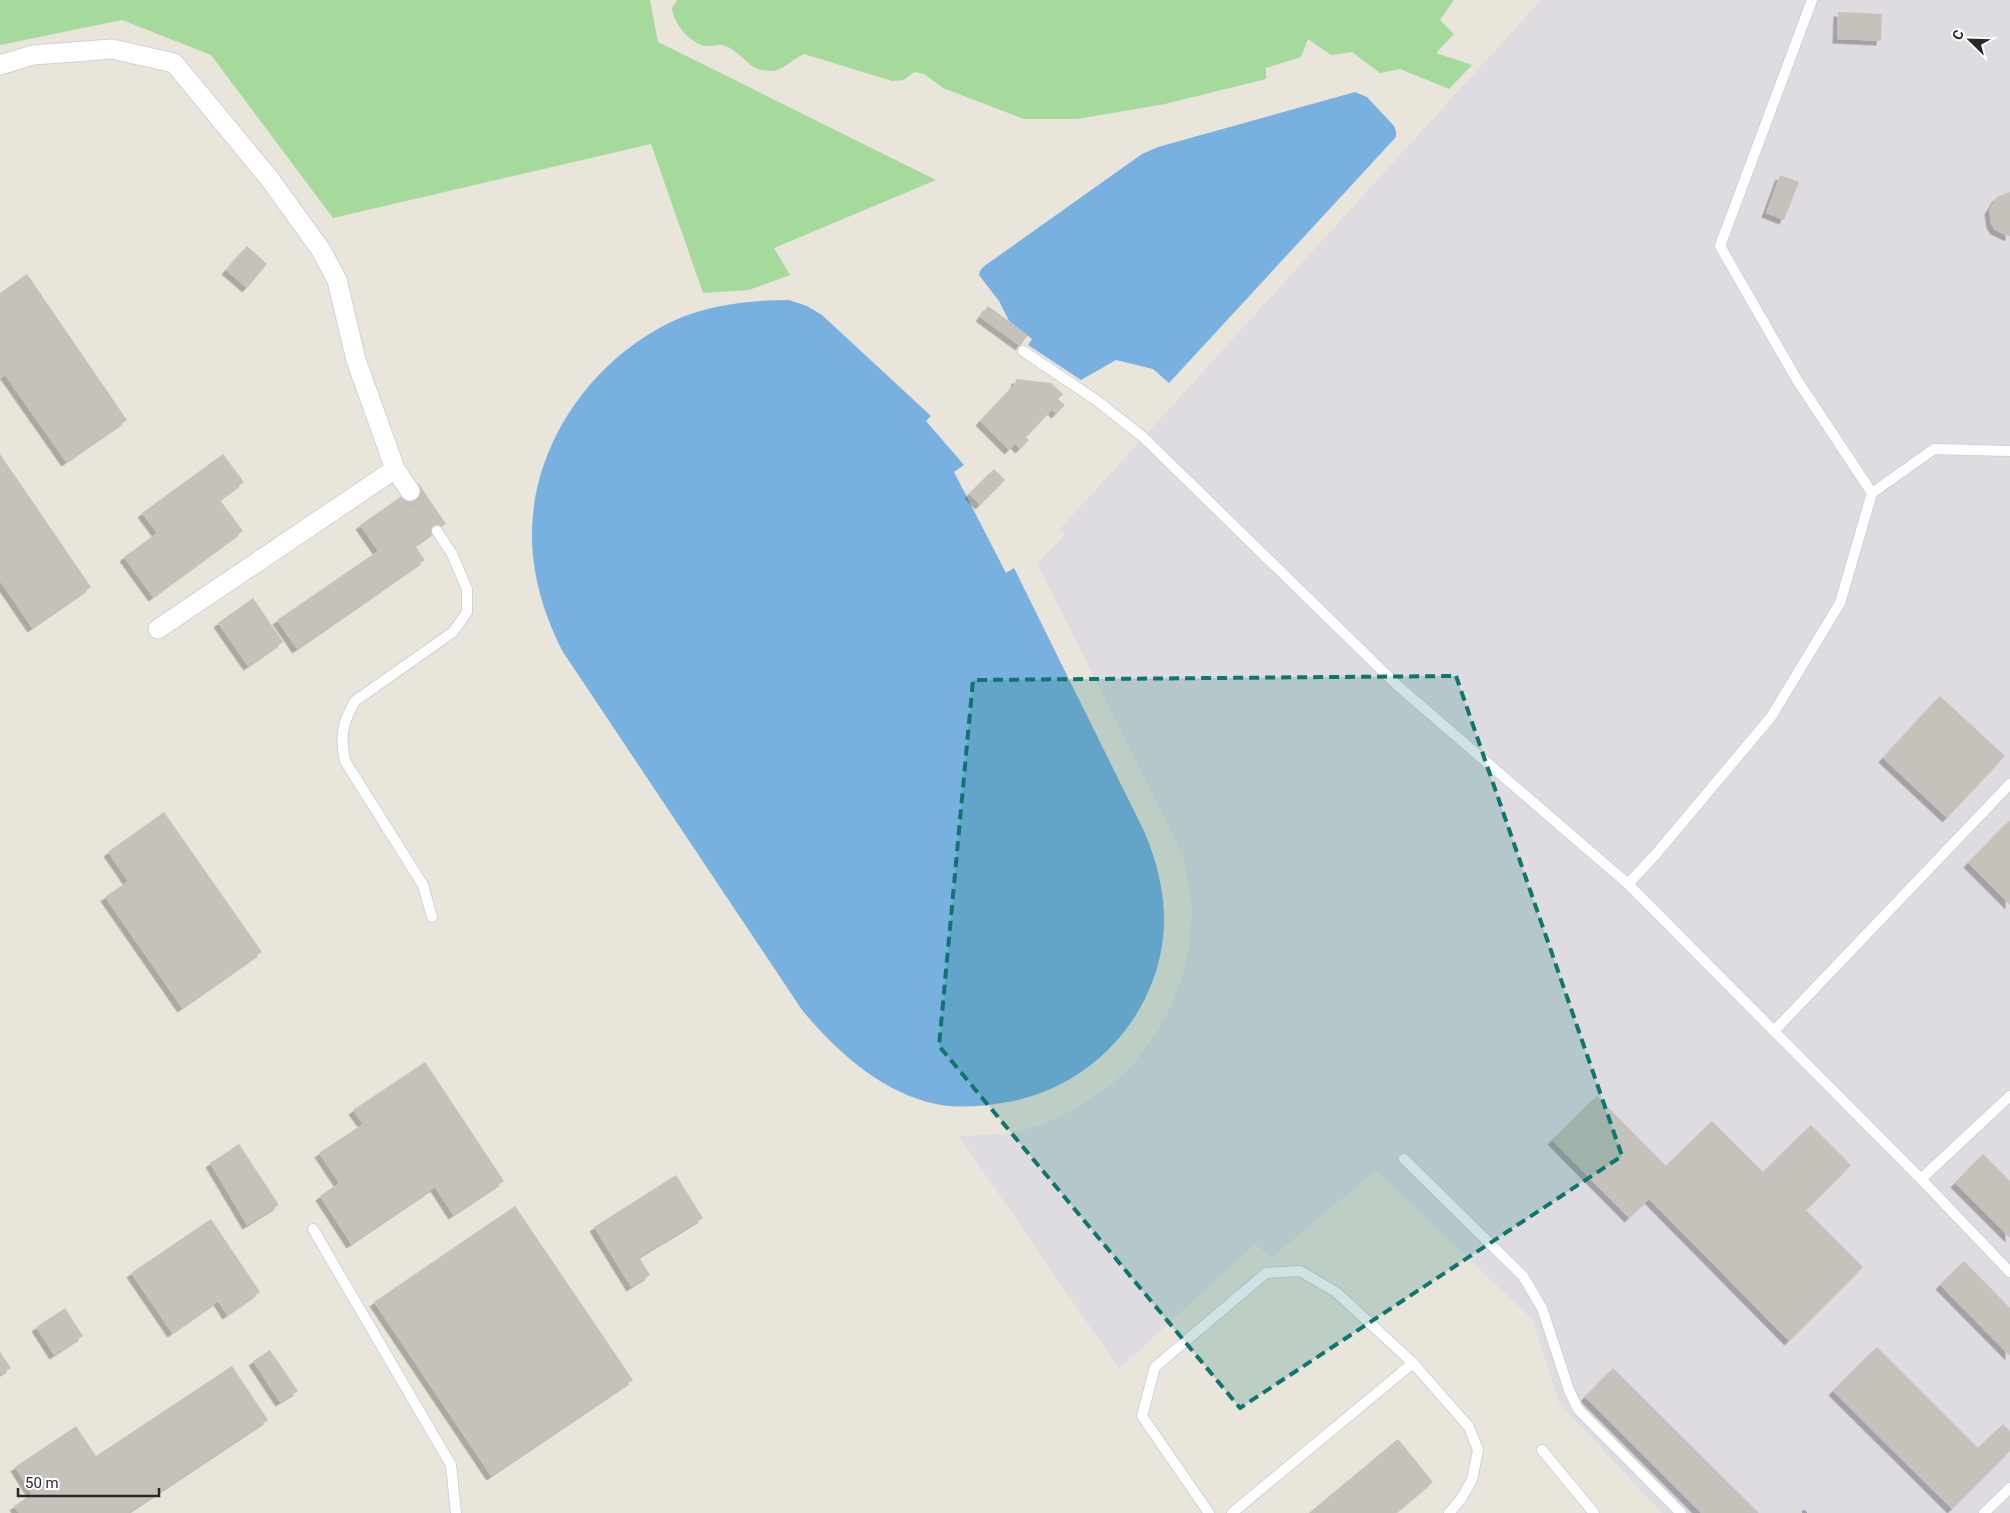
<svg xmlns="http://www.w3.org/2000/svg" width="2010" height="1513" font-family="Roboto,sans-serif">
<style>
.industrial{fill:#dedbe1}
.green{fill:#a6da9d}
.water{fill:#78b1e0}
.building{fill:#c4c2ba;filter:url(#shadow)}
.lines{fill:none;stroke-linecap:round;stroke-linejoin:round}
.street-tunnel{stroke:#c2bfb7;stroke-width:19;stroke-dasharray:19 9;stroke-linecap:butt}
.lane-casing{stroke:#d0d0df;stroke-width:12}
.street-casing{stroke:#d0d0df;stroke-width:21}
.lane{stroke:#fff;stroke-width:10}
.street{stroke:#fff;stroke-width:19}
.rail{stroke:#9f9eb0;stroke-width:4}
.marked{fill:#0f766e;fill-opacity:0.2;stroke:#0f766e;stroke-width:4;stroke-dasharray:10 6;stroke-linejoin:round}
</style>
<defs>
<filter id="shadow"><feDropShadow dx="-4.5" dy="4.5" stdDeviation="0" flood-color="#0004"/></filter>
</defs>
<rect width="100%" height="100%" fill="#e9e5db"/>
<!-- industrial -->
<path class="industrial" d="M1541,0h469v1513h-348l-103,-110 -26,-83 -157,-150 -105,88 -16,-14 -136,125 -160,-233 45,-2 35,-8 34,-16 35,-23 25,-22 21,-29 15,-26 12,-29 8,-33 3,-33 -3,-30 -6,-29 -13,-29 -133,-264 28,-29 -5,-5z"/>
<!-- green -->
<path class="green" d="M0,0h650l8,42 278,138 -162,68 16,27 -41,15 -46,3 -52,-149 -318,74 -122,-163 -89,-35 -122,25z
M677,0h777l-14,20 14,14 -18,19 36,12 -23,24 -49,-20 -20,4 -28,-21 -21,3 -23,-16 -7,18 -35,11v11l-101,25 -88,15h-53l-81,-31 -19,-14 -10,-2 -10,8 -12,1 -88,-27c-12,5 -21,17 -33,17 -23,0 -25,-15 -43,-24 -10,-5 -13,0 -22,-1 -16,-2 -33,-23 -34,-38z"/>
<!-- water -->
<path class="water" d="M1355,92l12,5 27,29 2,5v6l-227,246 -16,-14 -37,-9 -35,20 -53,-35 4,-6 -23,-18 -10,-20 -20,-26 1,-4 3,-4 159,-113 16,-7z
M789,300l18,6 15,9 109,101 -5,5 38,44 -10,7 52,101 8,-5 130,263c13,30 21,62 20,95 -4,87 -71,161 -156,176 -24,4 -48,7 -72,2 -54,-11 -100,-53 -134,-94l-239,-358c-18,-35 -30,-73 -31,-112 -2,-92 57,-178 139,-218 35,-17 79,-22 118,-22z"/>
<!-- building -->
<path class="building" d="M1838,12l44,2 -1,27 -44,-2z
M1780,175l19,7 -15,38 -18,-7z
M2010,192v44h-2l-13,-6 -4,-6 -2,-14 8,-13z
M247,246l20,18 -20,24 -21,-18z
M27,274l100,146 -61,42 -61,-87 -5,4v-86z
M988,306l40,29 -8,11 -40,-29z
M1016,379l35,4 12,11 -5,5 7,6 -9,9 -4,-4 -26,27 3,3 -9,9 -5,-5 -6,6 -29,-29 35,-37z
M0,454l91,133 -59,41 -32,-47z
M223,454l21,28 -24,18 23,31 -90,66 -29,-40 33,-24 -15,-20z
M994,469l11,11 -25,25 -11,-11z
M419,484l27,40 -31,22 10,14 -128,89 -20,-29 101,-69 -18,-26z
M253,598l30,44 -35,24 -30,-43z
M1940,696l65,60 -58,62 -64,-60z
M164,812l98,140 -80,56 -77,-111 23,-16 -20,-29z
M2010,820v85l-42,-42z
M425,1062l79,119 -51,34 -18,-28 -84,57 -31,-48 19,-13 -20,-30 44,-29 -10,-14z
M1597,1096l69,70 46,-45 51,51 48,-47 40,40 -45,45 57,57 -74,74 -140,-142 -20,19 -77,-78z
M239,1144l40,61 -32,20 -37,-62z
M1983,1154l27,27v57l-55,-55z
M676,1175l27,43 -64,39 11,18 -19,12 -37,-60z
M515,1206l118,174 -142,96 -117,-174z
M211,1219l49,73 -33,23 -9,-14 -46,32 -41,-60z
M1964,1261l46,47v48l-70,-71z
M65,1308l18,28 -29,19 -18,-28z
M1877,1347l101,101 25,-24 7,7v20l-58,58 -119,-118z
M270,1350l28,41 -18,11 -27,-41z
M0,1352l11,16 -11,7z
M232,1366l36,54 -140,93h-109l-5,-7 18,-12 -17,-27 61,-41 20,30z
M1613,1368l146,145h-58l-116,-116z
M1398,1439l35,43 -37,31h-87z"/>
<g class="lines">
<!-- street-tunnel -->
<path class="street-tunnel" d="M410,491l8,12"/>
<!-- lane casing -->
<g class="lane-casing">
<path id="lane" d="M1812,0l-92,246 77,134 75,113
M1023,351l73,49 47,37 255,249 230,198 28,-30 115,-137 69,-114 32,-110 62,-44 76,2
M1628,884l293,295 89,93
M432,917l-9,-32 -78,-124c-5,-26 -3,-37 10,-60l98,-69 14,-20v-23l-15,-35 -15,-23
M1774,1031l236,-247
M1404,1159l119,117 19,32 27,82 9,19 103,104
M1921,1179l89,-83
M313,1229l138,236 5,48
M1542,1450l52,63
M1209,1513l-67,-97 13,-49 111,-94 34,-2 36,21 77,71 56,64 9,23 -6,30 -11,19 -12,14
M1232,1513l181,-150
M1984,1513l26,-25"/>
</g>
<!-- street casing -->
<g class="street-casing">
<path id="street" d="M0,65l33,-10 79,-6 62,14 95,115 52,72 16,30 19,80 39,109 15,22
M158,629l237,-160"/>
</g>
<!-- lane -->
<use href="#lane" class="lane"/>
<!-- street -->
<use href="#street" class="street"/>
<!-- rail -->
<path class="rail" d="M1804,1512l1,1"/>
</g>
<!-- marked area -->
<path class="marked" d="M1456,676l166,480 -382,252 -301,-362 34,-366z"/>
<!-- north arrow -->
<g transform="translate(1970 40) rotate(293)" stroke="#ffffff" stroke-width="4" paint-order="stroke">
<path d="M0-4L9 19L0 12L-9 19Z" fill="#282828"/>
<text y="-8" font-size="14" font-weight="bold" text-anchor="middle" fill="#282828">С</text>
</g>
<!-- scale -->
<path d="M18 1488v8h141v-8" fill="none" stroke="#282828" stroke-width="2.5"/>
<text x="25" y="1488" font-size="15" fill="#282828" stroke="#ffffff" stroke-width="4" paint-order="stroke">50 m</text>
</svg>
